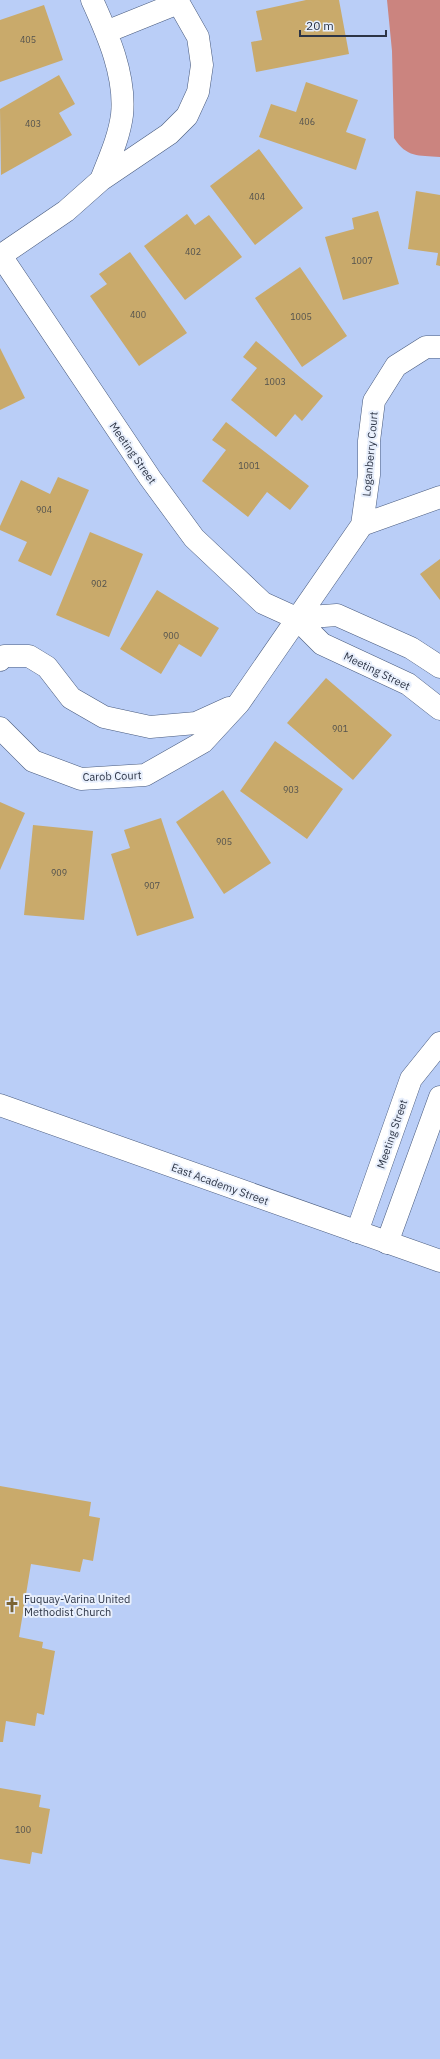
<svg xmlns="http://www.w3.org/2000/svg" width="440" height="2059" font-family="'IBM Plex Sans',sans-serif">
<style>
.forest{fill:#cb847f}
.building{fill:#c9aa6b}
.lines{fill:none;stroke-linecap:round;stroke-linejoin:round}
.street-casing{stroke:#495b7e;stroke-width:23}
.secondary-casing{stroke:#495b7e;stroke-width:23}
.street{stroke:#fff;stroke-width:22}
.secondary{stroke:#fff;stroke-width:22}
.labels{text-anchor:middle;stroke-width:4;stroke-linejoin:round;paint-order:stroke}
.number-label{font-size:9px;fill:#53524e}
.street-label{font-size:11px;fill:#2c3445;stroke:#e8effc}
.poi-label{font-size:11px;fill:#2c3445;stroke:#e8effc;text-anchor:start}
</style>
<rect width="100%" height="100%" fill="#bacef7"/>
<!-- forest -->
<path class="forest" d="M387,0h53v157c-22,-2 -33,1 -46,-19l-2,-87z"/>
<!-- building -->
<path class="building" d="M306,0h33l10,54 -93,18 -5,-30 11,-2 -6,-29z
M44,5l19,55 -63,22v-62z
M59,75l16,29 -16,9 13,22 -71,40 -1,-66z
M306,82l52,18 -12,32 20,7 -10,31 -97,-33 12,-33 25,8z
M259,149l44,59 -48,37 -45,-59z
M416,191l24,4v71l-4,-1 2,-12 -30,-4z
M378,211l21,73 -56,16 -18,-63 29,-8 -2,-11z
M187,214l8,11 14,-10 33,42 -57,43 -41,-54z
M130,252l57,81 -48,33 -49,-70 17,-12 -8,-10z
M300,267l47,69 -45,31 -47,-69z
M256,341l67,55 -21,25 -7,-7 -19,23 -45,-37 26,-32 -14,-11z
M0,348l25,50 -25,12z
M226,422l83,64 -19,24 -23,-18 -19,25 -46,-36 24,-31 -14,-10z
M58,477l31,13 -38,86 -33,-15 9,-19 -27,-12v-4l21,-46 29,14z
M90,532l53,22 -34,83 -53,-22z
M440,559v41l-20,-26z
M157,590l62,38 -18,29 -22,-13 -18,30 -41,-25z
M326,678l66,57 -39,45 -66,-57z
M275,741l68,48 -36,50 -67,-48z
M223,790l48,73 -47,31 -48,-72z
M0,802l25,11 -25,57z
M161,818l33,100 -57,18 -26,-82 19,-6 -6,-18z
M33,825l60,6 -9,89 -60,-5z
M0,1486l91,16 -2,14 11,2 -7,43 -10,-2 -3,13 -49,-8 -12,73 24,5 -1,6 13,3 -11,64 -7,-2 -2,13 -29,-5 -3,21h-3z
M0,1788l41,7 -2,12 11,2 -8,45 -10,-2 -2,12 -30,-5z"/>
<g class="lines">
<!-- street casing -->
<g class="street-casing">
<path id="street" d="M92,0c16,35 34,76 30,115 -3,23 -13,44 -21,65
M106,32l72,-29
M0,256l66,-45 35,-31 68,-46 18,-18 11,-24 4,-27 -4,-28 -21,-37
M1,256l149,222 44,60 69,65 33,15 26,26 86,40 32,25
M362,525l78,-28
M296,618l41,-3 74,33 29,19
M0,660l4,-4h25l18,11 24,31 33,19 46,10 46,-4 33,-15
M0,728l33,33 48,18 64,-4 58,-33 36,-39 123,-178 7,-50v-34l5,-40 22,-35 30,-19h14
M357,1232l54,-153 29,-36
M387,1243l53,-146"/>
</g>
<!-- secondary casing -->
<g class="secondary-casing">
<path id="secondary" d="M0,1105l440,156"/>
</g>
<!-- street -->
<use href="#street" class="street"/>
<!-- secondary -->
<use href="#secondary" class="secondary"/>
</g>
<!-- icons -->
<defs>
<g id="church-bare" transform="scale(1.2)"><path d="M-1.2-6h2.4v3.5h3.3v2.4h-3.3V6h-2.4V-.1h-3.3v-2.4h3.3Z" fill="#7b6434" stroke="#e8effc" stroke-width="2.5" paint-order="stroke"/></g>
</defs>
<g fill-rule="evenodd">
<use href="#church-bare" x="12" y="1605"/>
</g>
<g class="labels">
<!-- number labels -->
<g class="number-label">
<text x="28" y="43">405</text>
<text x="307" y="125">406</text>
<text x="33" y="127">403</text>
<text x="257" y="200">404</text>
<text x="193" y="255">402</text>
<text x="362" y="264">1007</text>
<text x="138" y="318">400</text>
<text x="301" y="320">1005</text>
<text x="275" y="385">1003</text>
<text x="249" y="469">1001</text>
<text x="44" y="513">904</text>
<text x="99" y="587">902</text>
<text x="171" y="639">900</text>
<text x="340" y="732">901</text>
<text x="291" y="793">903</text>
<text x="224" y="845">905</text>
<text x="59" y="876">909</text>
<text x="152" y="889">907</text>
<text x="23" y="1833">100</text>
</g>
<!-- street labels -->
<g class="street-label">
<text transform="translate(133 453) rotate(55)" y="4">Meeting Street</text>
<text transform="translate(370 454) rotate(-85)" y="4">Loganberry Court</text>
<text transform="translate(377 671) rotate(26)" y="4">Meeting Street</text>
<text transform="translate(112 776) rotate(-2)" y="4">Carob Court</text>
<text transform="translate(392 1134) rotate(-71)" y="4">Meeting Street</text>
<text transform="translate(220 1184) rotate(20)" y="4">East Academy Street</text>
</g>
<!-- poi labels -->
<g class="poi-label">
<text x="24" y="1603">Fuquay-Varina United<tspan x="24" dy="13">Methodist Church</tspan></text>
</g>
</g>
<!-- scale -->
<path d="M300 30v6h86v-6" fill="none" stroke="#2c3445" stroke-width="2"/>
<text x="306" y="30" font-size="12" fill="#2c3445" stroke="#e8effc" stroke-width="3" paint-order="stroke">20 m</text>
</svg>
